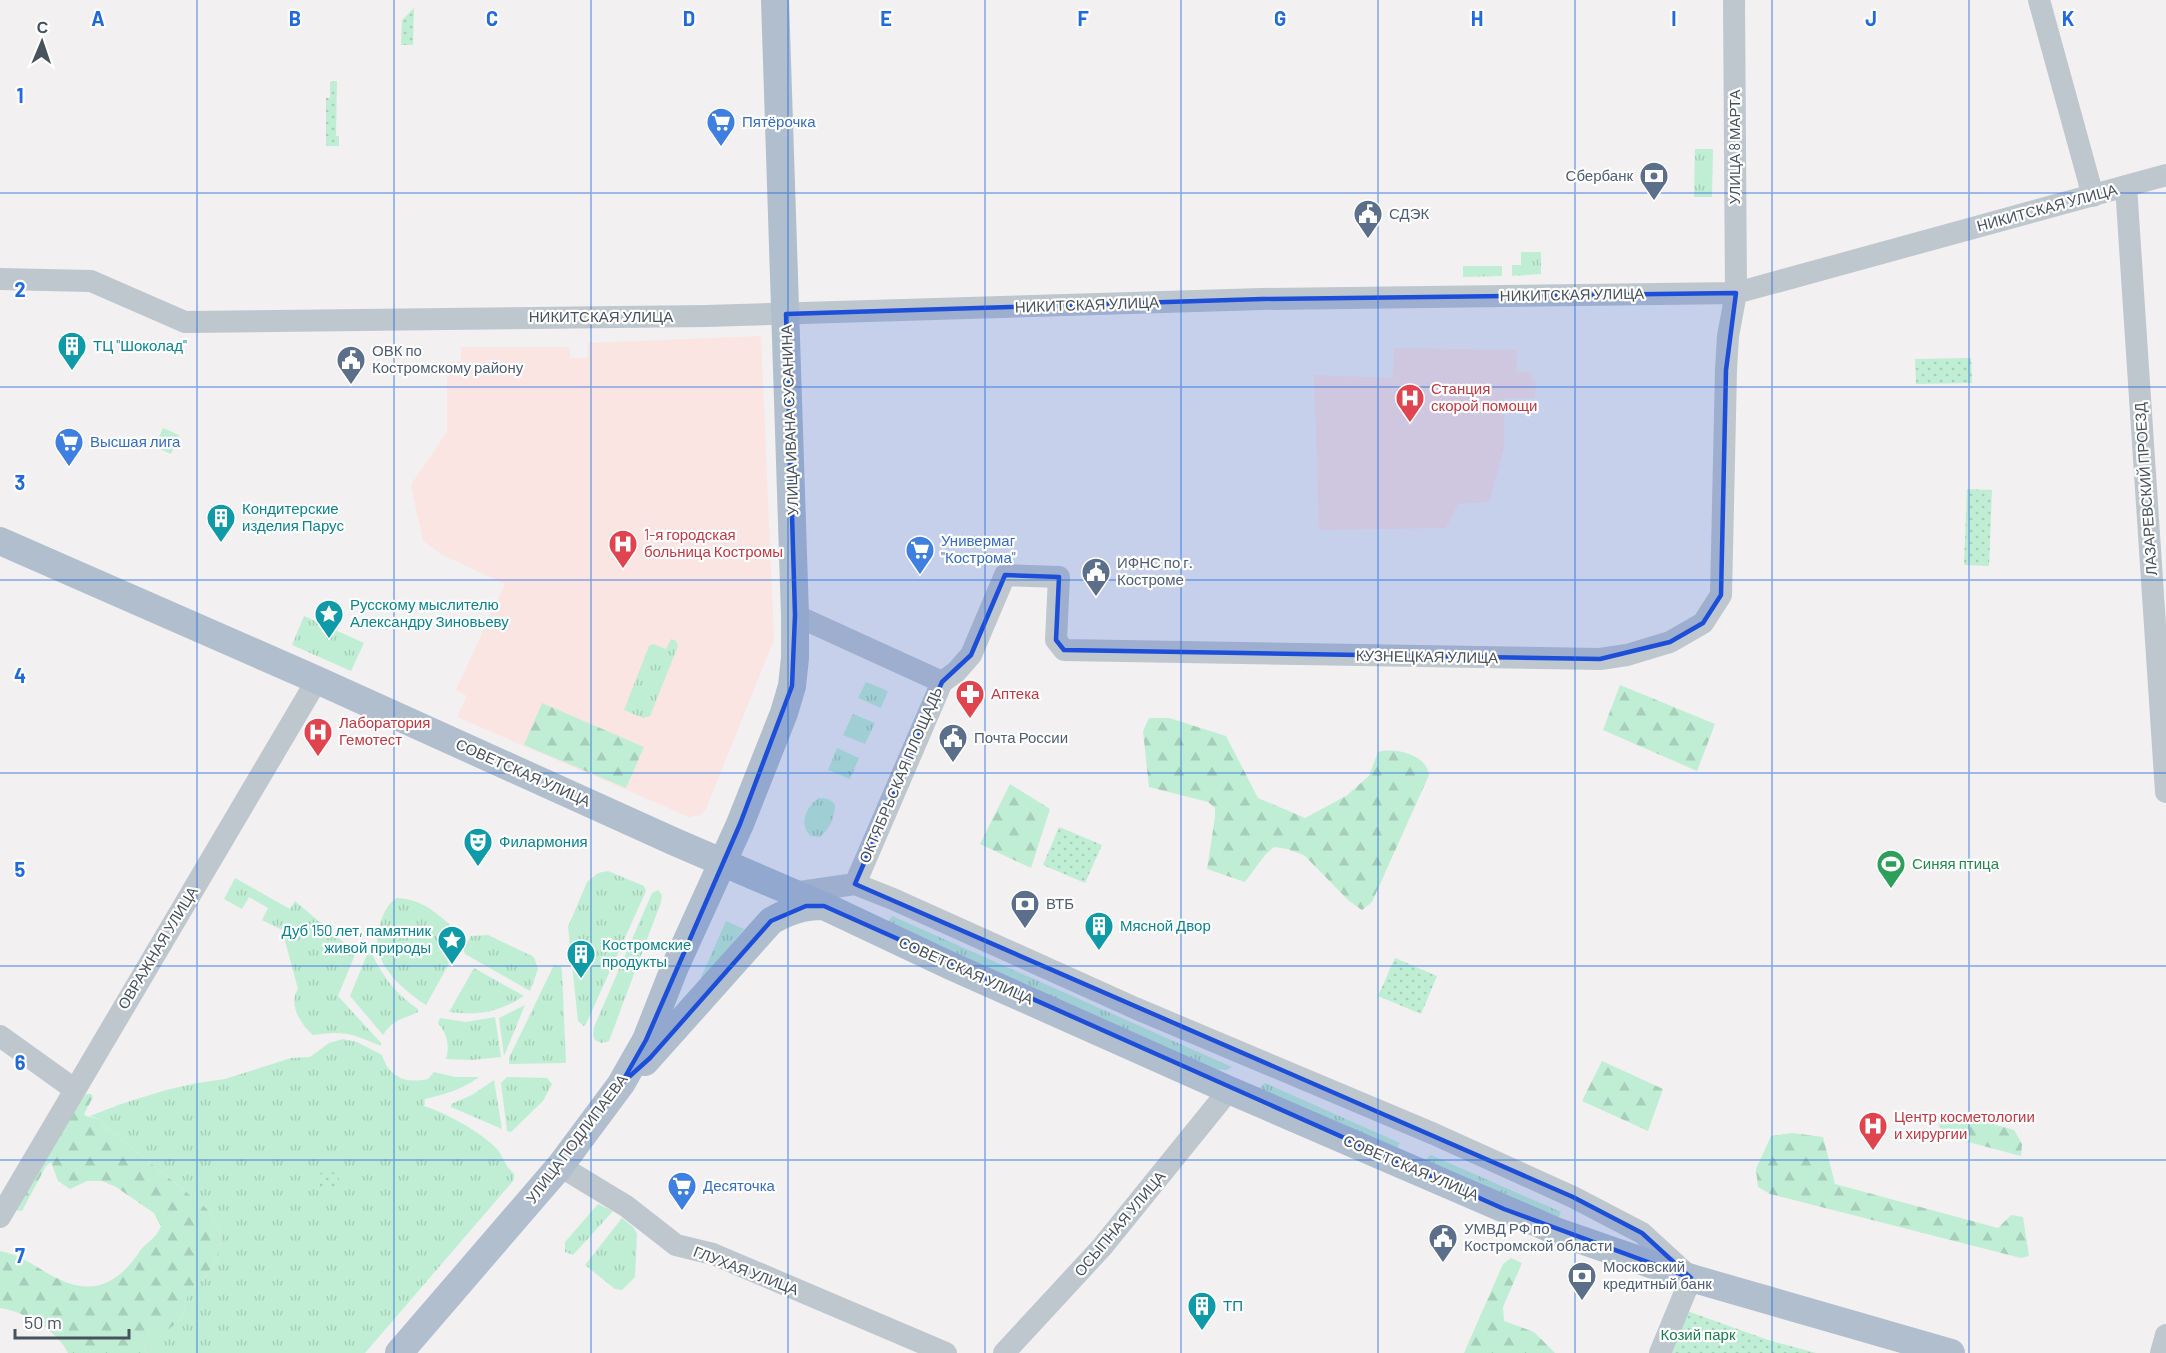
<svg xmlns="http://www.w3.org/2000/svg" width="2166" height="1353" font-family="Barlow,sans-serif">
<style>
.medical{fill:#fae5e2}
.grass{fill:url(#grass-tufts)}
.forest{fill:url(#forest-firs)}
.park{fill:url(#park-dots)}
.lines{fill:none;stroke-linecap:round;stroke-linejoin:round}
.minor{stroke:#bec6ce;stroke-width:22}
.major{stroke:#b0becd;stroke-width:28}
.marked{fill:#1d4ed8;fill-opacity:0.2;stroke:#1d4ed8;stroke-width:4.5;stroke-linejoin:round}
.grid{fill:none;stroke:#206adc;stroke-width:1.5;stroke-opacity:0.55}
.labels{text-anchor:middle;stroke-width:4.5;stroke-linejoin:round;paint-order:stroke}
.shop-label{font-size:15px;fill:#366cbe;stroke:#fff;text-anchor:start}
.street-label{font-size:15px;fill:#48525c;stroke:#fff}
.service-label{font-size:15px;fill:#4e5e75;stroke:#fff;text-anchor:start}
.culture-label{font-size:15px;fill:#0d838f;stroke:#fff;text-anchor:start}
.health-label{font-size:15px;fill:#be3a42;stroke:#fff;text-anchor:start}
.leisure-label{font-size:15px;fill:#27864d;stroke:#fff;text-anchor:start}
.park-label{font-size:15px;fill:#1b7c4f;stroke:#fff}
.grid-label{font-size:20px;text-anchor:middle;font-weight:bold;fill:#206adc;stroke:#fff;stroke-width:4.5;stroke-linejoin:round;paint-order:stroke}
</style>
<defs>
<pattern id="grass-tufts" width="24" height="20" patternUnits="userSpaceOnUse" patternTransform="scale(1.5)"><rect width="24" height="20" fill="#c0eed4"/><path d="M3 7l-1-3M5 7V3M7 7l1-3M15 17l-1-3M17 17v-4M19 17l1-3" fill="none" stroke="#a6ceb8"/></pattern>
<pattern id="forest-firs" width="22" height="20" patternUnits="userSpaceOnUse" patternTransform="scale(1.5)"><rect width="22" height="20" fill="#c0eed4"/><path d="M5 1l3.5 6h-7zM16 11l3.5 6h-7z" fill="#a6ceb8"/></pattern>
<pattern id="park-dots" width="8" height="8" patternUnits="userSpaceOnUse" patternTransform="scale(1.5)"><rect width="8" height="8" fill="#c0eed4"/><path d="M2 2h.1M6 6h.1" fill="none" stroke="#a6ceb8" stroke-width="1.8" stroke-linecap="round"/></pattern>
</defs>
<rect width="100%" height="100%" fill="#f2f0f0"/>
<!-- medical -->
<path class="medical" d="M761,336l13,304 -68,169 -6,6 -11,2 -232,-100 10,-21 -11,-6 49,-106 -62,-29 -20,-14 -12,-56 36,-53v-70l14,-1v-14h108l1,11h18v-15z
M1394,348l123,2 -1,22 16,1v7l4,1 -1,17h-31v50l-15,54 -31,2 -12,24 -127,2 -5,-155 79,3z"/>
<!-- grass -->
<path class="grass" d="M1695,149h18l-1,48h-18z
M1521,252h20v22l-29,2v-11h9z
M1463,266h39v10l-39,1z
M163,428l16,7 -8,19 -16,-7z
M304,616l60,27 -13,28 -59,-26z
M671,639l5,2 2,5 -28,70 -7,2 -19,-8 25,-64 4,-2 13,5z
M866,682l22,9 -7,17 -23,-10z
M853,714l22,9 -10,21 -22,-9z
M837,748l22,10 -9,21 -22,-9z
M819,798c8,0 12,1 16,7 0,12 -6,25 -15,32l-9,-1c-13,-11 -5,-30 8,-38z
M608,871l36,15 2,5 -60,133 -2,2 -6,-5 -10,-94 19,-45 11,-9z
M235,878l55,31 5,-8 53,45 11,-1 -21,51 43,47v3c-28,-12 -37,-16 -68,-11 -13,-11 -25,-31 -15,-46l-16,-59 -20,-10 6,-12 -19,-11 -7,12 -18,-10z
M658,890l4,5 -1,7 -52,139 -8,2 -6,-3 -2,-5 1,-8 58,-134z
M397,898c33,2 43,22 68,37l-39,70c-29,-19 -60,-47 -45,-84 4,-11 7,-17 16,-23z
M892,916l340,151 -5,3 -13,-1 -328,-142z
M726,921l18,8 -46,55z
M488,935l46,22 4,12 -8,22 -65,-37 -2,-5 8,-13z
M368,952h3c12,25 24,41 47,57v3c-16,8 -24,6 -35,23l-33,-39z
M554,965l7,2 1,4 4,92 -57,1v-6z
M474,968l50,28c-24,16 -47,20 -75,16z
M525,1005l-21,51 -5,-38z
M495,1017l6,40 -29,3 -26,-1c4,-14 1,-25 -8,-36l2,-5 26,4z
M343,1039l14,3 25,13c7,22 23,29 46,24l6,-7 21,5h24c-17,13 -34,17 -54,22l-1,7c22,7 53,24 70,40 6,5 9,13 13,20 4,6 10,7 6,15l-148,172h-218l-3,-5c8,-14 25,-16 36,-29 5,-6 4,-16 7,-22 6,-10 16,-17 22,-25 17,-24 15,-43 -3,-64l-99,-80 -7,-9 -10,-3 31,-12 45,-14 31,-7 28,-4 66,-21 19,-1 19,-14z
M507,1077l40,1 5,6 -9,17 -32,31 -4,-1 -6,-48z
M494,1080l8,49 -51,-22v-3l21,-9z
M1265,1083l135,60 -4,7 -138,-61z
M1431,1155l130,57 -4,8 -134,-59z
M598,1204l15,7 -40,44 -8,-3v-10z
M622,1218l11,9 4,7 -2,43 -13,13 -7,-1 -30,-24z"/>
<!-- forest -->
<path class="forest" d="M1620,685l95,39 -18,47 -94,-41z
M542,703l102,44 -18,41 -102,-43z
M1149,718h20l57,18 32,62 47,20 41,-22 23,-20 9,-24c18,-5 49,3 51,23l-57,127 -10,8 -13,-9 -45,-46 -17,-6 -13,-2 -9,8 -20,27 -38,-13 8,-52v-9l-7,-6 -59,-15 -6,-56z
M1010,784l40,25 -19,59 -51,-24z
M1602,1061l61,28 -15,42 -66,-30z
M86,1094h5l2,3 -9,17 2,2 14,3 7,9 99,80c18,21 20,40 3,64 -6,8 -16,15 -22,25 -3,6 -2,16 -7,22 -10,13 -27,15 -36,29l3,5h-79c-12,-24 -43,-41 -68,-45v-57c24,4 41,21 63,30 33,14 56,0 75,-27 7,-12 17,-13 23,-28l-7,-13 -38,-26 -14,-6h-15l-17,8 -12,-8 -7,-19 -5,4 -24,45 -7,-1 46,-81c12,-11 15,-22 25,-35z
M1951,1112l63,18 8,14 -1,12 -79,-21 -6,-19z
M1792,1133l31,4 12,47 163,44 13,-13 12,2 6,39 -8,2 -251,-64 -12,-7 -2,-18 15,-33z
M1511,1258l11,5 -19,44 1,14 30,11 21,21h-91l39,-89z"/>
<!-- park -->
<path class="park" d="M414,8l-1,37h-12l1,-25z
M337,81l-1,55h3v10h-13v-48h4v-16z
M1971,358l1,25 -56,1 -1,-25z
M1967,489l25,1 -3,76 -25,-1z
M1059,827l43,18 -17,38 -42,-18z
M1395,958l42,18 -16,38 -43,-18z
M339,1172v15l-19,1v-15z
M1687,1311l84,30 45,12h-145z"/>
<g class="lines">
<!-- minor -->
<path class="minor" d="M2039,0l54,196
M2126,186l40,606
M0,279l91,2 94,41 521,-6 556,-17 474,-6 430,-118
M795,615l147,67
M942,682l14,-10 15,-17 34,-80 54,2 -3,63 8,10 536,9 27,-4 43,-13 33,-19 18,-28 5,-225 2,-34 8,-43 -2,-293
M855,884l87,-202
M793,893l62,-9 38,15 242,109 299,126 139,63 69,36 49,45 -31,75
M0,1036l74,53
M560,1166l66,40 50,39 37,9 233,99
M0,1217l317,-537
M1004,1353l98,-106 127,-157
M2161,1353l5,-18"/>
<!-- major -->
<path class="major" d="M0,541l317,139 358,162 149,64 127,60 278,124 329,142 133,46 260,75
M645,1062l126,-141c17,-10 32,-15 52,-15
M399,1353l161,-187 61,-82 25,-44 28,-71 66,-145 44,-111 8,-27 3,-28v-43l-20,-615"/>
</g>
<!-- marked area -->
<path class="marked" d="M1736,293l-10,77 -5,225 -18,28 -33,19 -70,17 -536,-9 -8,-10 3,-63 -54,-2 -34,80 -29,27 -87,202 718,313 69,36 49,45 -187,-69 -680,-303h-18l-35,15 -121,137 -29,26 25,-44 94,-216 52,-138 3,-71 -9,-301 476,-15z"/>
<!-- grid -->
<path class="grid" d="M197,0v1353M394,0v1353M591,0v1353M788,0v1353M985,0v1353M1181,0v1353M1378,0v1353M1575,0v1353M1772,0v1353M1969,0v1353M0,193h2166M0,387h2166M0,580h2166M0,773h2166M0,966h2166M0,1160h2166"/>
<!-- icons -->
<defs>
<g id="supermarket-pin" transform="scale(1.5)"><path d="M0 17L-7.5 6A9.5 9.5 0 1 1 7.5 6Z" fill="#3f7fe0" stroke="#fff"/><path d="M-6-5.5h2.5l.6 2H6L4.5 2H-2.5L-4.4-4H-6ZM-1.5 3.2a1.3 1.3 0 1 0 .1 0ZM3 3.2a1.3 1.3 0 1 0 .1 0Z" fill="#fff"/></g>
<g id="bank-pin" transform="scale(1.5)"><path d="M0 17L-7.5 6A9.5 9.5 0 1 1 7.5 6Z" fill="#5c6f8a" stroke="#fff"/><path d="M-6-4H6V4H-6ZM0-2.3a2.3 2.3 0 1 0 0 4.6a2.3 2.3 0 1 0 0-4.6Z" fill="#fff"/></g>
<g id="civic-pin" transform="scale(1.5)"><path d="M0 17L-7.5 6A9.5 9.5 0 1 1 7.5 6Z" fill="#5c6f8a" stroke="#fff"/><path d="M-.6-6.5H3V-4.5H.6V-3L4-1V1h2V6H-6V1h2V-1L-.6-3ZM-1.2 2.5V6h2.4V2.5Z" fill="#fff"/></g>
<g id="building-pin" transform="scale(1.5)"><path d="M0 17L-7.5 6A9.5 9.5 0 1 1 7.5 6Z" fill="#0f9aa8" stroke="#fff"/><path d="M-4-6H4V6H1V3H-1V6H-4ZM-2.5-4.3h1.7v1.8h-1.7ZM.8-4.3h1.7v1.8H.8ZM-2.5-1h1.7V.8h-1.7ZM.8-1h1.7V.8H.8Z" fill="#fff"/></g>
<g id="hospital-pin" transform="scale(1.5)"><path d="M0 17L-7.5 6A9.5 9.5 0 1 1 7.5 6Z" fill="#e0444e" stroke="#fff"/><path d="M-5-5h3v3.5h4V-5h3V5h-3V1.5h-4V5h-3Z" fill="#fff"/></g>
<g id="sight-pin" transform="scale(1.5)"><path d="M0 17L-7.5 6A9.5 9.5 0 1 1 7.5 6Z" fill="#0f9aa8" stroke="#fff"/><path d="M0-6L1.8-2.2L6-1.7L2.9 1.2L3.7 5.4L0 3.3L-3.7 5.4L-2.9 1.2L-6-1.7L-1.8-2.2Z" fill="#fff"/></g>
<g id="pharmacy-pin" transform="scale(1.5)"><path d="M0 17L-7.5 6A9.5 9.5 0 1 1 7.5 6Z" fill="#e0444e" stroke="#fff"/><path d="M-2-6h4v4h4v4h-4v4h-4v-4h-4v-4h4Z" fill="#fff"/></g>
<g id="theatre-pin" transform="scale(1.5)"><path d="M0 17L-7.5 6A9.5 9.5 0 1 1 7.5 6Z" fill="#0f9aa8" stroke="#fff"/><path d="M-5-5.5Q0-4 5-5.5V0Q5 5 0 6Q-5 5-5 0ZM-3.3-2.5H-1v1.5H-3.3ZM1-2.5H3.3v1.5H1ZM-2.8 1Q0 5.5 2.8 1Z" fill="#fff"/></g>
<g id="stadium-pin" transform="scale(1.5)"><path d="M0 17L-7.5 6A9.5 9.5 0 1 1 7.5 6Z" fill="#2e9e5b" stroke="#fff"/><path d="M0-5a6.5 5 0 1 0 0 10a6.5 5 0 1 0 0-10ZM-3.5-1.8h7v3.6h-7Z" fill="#fff"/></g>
</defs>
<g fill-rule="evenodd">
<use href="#supermarket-pin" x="721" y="122"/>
<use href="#bank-pin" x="1654" y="176"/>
<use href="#civic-pin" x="1368" y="214"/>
<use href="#building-pin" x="72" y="346"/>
<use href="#civic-pin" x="351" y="360"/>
<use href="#hospital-pin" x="1410" y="398"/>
<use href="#supermarket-pin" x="69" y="442"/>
<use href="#building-pin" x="221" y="518"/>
<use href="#hospital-pin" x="623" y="544"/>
<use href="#supermarket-pin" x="920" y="550"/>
<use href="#civic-pin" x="1096" y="572"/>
<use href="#sight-pin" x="329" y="614"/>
<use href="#pharmacy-pin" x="970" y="694"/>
<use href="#hospital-pin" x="318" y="732"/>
<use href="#civic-pin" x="953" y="738"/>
<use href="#theatre-pin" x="478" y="842"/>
<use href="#stadium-pin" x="1891" y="864"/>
<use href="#bank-pin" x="1025" y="904"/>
<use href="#building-pin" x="1099" y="926"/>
<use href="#sight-pin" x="452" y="940"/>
<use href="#building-pin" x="581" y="954"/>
<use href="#hospital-pin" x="1873" y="1126"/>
<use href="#supermarket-pin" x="682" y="1186"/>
<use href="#civic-pin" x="1443" y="1238"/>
<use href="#bank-pin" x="1582" y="1276"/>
<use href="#building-pin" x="1202" y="1306"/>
</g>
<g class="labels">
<!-- shop labels -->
<g class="shop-label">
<text x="742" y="127">Пятёрочка</text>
<text x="90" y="447">Высшая лига</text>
<text x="941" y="546">Универмаг<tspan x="941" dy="17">"Кострома"</tspan></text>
<text x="703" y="1191">Десяточка</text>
</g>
<!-- street labels -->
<g class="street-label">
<text transform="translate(1735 147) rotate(-90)" y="5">УЛИЦА 8 МАРТА</text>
<text transform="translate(2047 208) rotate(-15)" y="5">НИКИТСКАЯ УЛИЦА</text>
<text transform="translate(1572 295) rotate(-1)" y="5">НИКИТСКАЯ УЛИЦА</text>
<text transform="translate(1087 305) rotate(-2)" y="5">НИКИТСКАЯ УЛИЦА</text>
<text x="601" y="322">НИКИТСКАЯ УЛИЦА</text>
<text transform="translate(790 420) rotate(-92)" y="5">УЛИЦА ИВАНА СУСАНИНА</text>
<text transform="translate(2146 489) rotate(-94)" y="5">ЛАЗАРЕВСКИЙ ПРОЕЗД</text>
<text transform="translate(1427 657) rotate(1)" y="5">КУЗНЕЦКАЯ УЛИЦА</text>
<text transform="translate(523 773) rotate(24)" y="5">СОВЕТСКАЯ УЛИЦА</text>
<text transform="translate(901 775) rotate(-67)" y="5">ОКТЯБРЬСКАЯ ПЛОЩАДЬ</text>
<text transform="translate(158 948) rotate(-59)" y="5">ОВРАЖНАЯ УЛИЦА</text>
<text transform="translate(966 971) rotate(24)" y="5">СОВЕТСКАЯ УЛИЦА</text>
<text transform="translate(577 1139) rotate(-53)" y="5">УЛИЦА ПОДЛИПАЕВА</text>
<text transform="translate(1411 1168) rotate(23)" y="5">СОВЕТСКАЯ УЛИЦА</text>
<text transform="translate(1120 1224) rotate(-50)" y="5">ОСЫПНАЯ УЛИЦА</text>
<text transform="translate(746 1271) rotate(21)" y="5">ГЛУХАЯ УЛИЦА</text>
</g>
<!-- service labels -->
<g class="service-label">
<text x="1633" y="181" text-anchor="end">Сбербанк</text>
<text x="1389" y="219">СДЭК</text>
<text x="372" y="356">ОВК по<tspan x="372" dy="17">Костромскому району</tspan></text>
<text x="1117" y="568">ИФНС по г.<tspan x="1117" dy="17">Костроме</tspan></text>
<text x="974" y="743">Почта России</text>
<text x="1046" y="909">ВТБ</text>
<text x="1464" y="1234">УМВД РФ по<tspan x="1464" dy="17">Костромской области</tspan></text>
<text x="1603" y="1272">Московский<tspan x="1603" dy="17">кредитный банк</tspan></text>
</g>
<!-- culture labels -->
<g class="culture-label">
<text x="93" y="351">ТЦ "Шоколад"</text>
<text x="242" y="514">Кондитерские<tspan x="242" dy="17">изделия Парус</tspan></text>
<text x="350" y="610">Русскому мыслителю<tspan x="350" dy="17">Александру Зиновьеву</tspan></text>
<text x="499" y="847">Филармония</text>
<text x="1120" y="931">Мясной Двор</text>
<text x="431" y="936" text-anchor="end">Дуб 150 лет, памятник<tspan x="431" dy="17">живой природы</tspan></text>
<text x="602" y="950">Костромские<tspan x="602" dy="17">продукты</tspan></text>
<text x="1223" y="1311">ТП</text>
</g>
<!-- health labels -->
<g class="health-label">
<text x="1431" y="394">Станция<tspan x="1431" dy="17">скорой помощи</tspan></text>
<text x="644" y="540">1-я городская<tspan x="644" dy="17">больница Костромы</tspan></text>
<text x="991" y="699">Аптека</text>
<text x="339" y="728">Лаборатория<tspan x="339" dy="17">Гемотест</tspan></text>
<text x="1894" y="1122">Центр косметологии<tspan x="1894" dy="17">и хирургии</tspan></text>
</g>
<!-- leisure labels -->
<g class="leisure-label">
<text x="1912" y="869">Синяя птица</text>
</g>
<!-- park labels -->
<g class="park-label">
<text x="1698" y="1340">Козий парк</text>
</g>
</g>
<g class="grid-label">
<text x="98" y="26">A</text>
<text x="295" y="26">B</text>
<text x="492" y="26">C</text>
<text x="689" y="26">D</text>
<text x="886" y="26">E</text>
<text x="1083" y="26">F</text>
<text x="1280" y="26">G</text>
<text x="1477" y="26">H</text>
<text x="1674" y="26">I</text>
<text x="1871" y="26">J</text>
<text x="2068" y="26">K</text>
<text x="20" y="103">1</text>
<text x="20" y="297">2</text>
<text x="20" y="490">3</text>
<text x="20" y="683">4</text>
<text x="20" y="877">5</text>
<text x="20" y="1070">6</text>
<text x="20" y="1263">7</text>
</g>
<!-- north arrow -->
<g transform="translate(42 42) rotate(2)" stroke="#ffffff" stroke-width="4.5" paint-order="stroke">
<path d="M0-4.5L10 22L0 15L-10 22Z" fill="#48525c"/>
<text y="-9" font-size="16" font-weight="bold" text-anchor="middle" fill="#48525c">С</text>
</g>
<!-- scale -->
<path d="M15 1329v9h114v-9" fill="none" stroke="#48525c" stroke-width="3"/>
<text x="24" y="1329" font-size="18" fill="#48525c" stroke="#ffffff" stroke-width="4.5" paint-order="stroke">50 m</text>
</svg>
